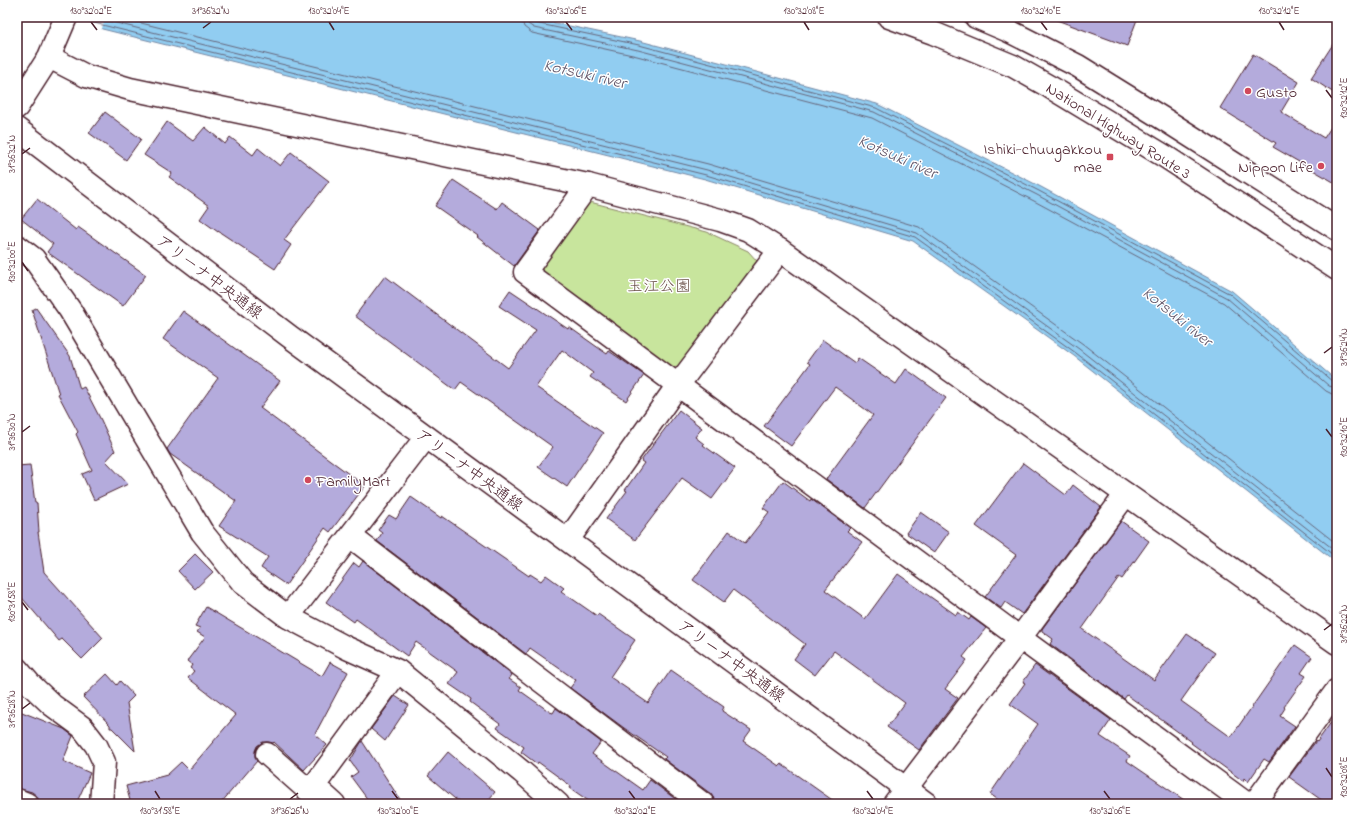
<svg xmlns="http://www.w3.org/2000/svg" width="1354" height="821" viewBox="0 0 1354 821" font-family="'Indie Flower','Klee One',sans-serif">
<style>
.green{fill:#c8e59d;stroke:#898264}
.water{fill:#91cdf1;stroke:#7587a2}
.pier{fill:#fff}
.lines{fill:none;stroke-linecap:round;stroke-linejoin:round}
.shore{stroke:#66657a;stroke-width:1}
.building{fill:#b4abdc;stroke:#4a1f2b}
.minor-casing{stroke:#4a1f2b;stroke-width:25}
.tertiary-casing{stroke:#4a1f2b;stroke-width:25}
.trunk-casing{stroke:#4a1f2b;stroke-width:25}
.minor{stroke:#fff;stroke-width:22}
.tertiary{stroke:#fff;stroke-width:22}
.trunk{stroke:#fff;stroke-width:22}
.ticks{fill:none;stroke:#4a1f2b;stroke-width:1.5}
.poi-dot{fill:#d1495b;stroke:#fff;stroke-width:1.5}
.labels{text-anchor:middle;stroke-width:3;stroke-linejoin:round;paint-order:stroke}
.poi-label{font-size:16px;fill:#4a1f2b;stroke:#fff;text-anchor:start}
.street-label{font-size:16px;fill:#4a1f2b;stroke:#fff}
.park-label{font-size:16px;fill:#6a5048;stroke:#fff}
.water-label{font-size:17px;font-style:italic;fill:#5f5366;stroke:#fff}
.neatline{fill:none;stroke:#4a1f2b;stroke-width:1.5}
.ticks-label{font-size:10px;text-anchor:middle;fill:#4a1f2b}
</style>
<rect width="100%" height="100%" fill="#fff"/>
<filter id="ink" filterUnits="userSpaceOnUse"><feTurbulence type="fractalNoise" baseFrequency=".025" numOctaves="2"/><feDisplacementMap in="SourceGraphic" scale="8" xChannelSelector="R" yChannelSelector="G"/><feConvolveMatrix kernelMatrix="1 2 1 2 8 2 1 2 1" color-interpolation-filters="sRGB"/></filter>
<g filter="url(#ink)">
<path class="green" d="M586,201L707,232L748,251L757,261L679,366L666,368L541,277L539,263Z"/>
<path class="water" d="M54,17H527L640,41L877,104L1041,187L1232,291L1337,381V563L1074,356L913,241L705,179Z"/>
<path class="pier" d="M52,17H106L101,31L54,19Z"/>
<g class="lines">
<path class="shore" d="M92,17L707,170L917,233L1079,349L1337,552
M117,17L708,164L919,227L1083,344L1337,544
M521,17L524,27L532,33L637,56L872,118L1034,201L1224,303L1326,391L1332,394H1337
M527,17L528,24L534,28L638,50L874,112L1037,195L1227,298L1329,386L1337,388
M532,17V21L535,23L639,45L876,108L1039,191L1230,294L1333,382L1337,383
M78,19L706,175L915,237L1076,353L1337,558"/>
</g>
<path class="building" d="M1054,17H1138L1127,46L1054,19Z
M1337,38V95L1311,78Z
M1253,54L1299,82L1281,112L1324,138L1337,118V184L1273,147L1276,143L1220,108Z
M105,112L141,139L126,160L89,133Z
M167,122L193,141L205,127L225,144L230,137L253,155L258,148L280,166L291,152L329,181L284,240L291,245L275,269L218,231V232L200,219L209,206L169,177L172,173L144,155Z
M453,180L497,209L502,202L540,230L514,266L477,237L478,236L435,206Z
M37,199L76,230L78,227L146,275L123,306L47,252L53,244L21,219Z
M385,276L508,368L536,330L499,306L510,290L568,329L569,327L607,354L609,351L644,375L626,401L590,377L593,373L562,350L536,387L603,433L567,487L538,467L553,447L461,382L455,390L355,316Z
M36,308L70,356L80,389L84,387L101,420L115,451L106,461L128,484L94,500L82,474L92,470L76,434L78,432L58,394H59L32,310Z
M183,311L280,381L260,408L365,486L330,532L325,528L286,585L261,568L268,557L219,526L236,501L170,454L167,449L218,378L163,339Z
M823,340L855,363L858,358L896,384L906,369L946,398L865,508L826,479L873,415L835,387L791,446L764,426L810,364L807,362Z
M679,410L702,428L695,437L704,444L703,445L735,468L712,499L682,478L635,540L606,519L627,491L625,490L644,463L641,461Z
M1023,463L1066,495L1073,485L1101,507L1022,614L1005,602L1001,608L985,597L1016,555L976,526Z
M30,465L35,503H37L39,532H38L44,572L103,638L82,659L62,639L59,641L17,592V466Z
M783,481L810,501L811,499L850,528L847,531L862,542L825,590L865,619L898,574L956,615L958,612L969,620L971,617L986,628L963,657L967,660L945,689L958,698L919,750L887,727L905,703L834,651L815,675L794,659L805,644L733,590L724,602L693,580L729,531L745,543L769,512L763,508Z
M411,497L441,518L442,516L529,576L530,574L541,581L546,575L564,588L561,591L597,616L598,614L635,640L610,677L648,703L671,670L724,707L722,711L751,730L743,741L779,766L781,764L838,804H715L714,799L711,794L664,759L666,757L624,728L570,688L576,680L530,648L526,654L377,541L382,533L378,530L389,515L396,519Z
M921,512L949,532L934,553L906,533Z
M1121,521L1149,541L1122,579L1119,577L1082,629L1154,680L1187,634L1215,653L1181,701L1231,737L1295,645L1312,657L1301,673L1306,676L1284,707L1285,708L1280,716L1295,726L1269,762L1264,759L1248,782L1244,778L1243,781L1191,743L1192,742L1127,695L1124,699L1050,644L1053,639L1042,631V629Z
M195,554L213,572L195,589L178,571Z
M363,561L512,675L509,679L521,687L519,690L550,712L553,713L556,708L601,742L592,754L643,790L650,780L682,804H593L570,788L571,786L538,762L537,764L521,752L524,747L497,728L500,724L470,702L471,699L449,684L458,672L416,642L407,656L356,619L354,622L326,602L354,563L359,567Z
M206,607L322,676L330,662L348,672L315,734L327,745L304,770L274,742L273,743L269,742H263L257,746L255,751V758L257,761L220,804H131L126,786L167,775L181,762L189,770L236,715L188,678L194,671L190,668L192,665L187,661L205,637L197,632L200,628L195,626Z
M1035,665L1111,720L1100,736L1130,756L1127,761L1190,804H1004L990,794L1038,724L1010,704L1025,683L1023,682Z
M107,674L117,685L120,681L134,696L127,703L135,751L112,728H110V725L83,697Z
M395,696L409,705L385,741L371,729Z
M17,710L64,729L73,736L63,761L90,773L76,804H46L39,801L37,796L32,792L17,788Z
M1337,714V804H1327L1289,777L1316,741L1317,742Z
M362,741L403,804H371L351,777L358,772L350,761Z
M448,752L495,792L485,804H461L428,776Z"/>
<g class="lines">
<g class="minor-casing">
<path id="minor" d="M588,185L525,272L1020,638L1247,804
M17,246L34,259L70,310L202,532L243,583L288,617L347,648L398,671L522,772L558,804
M350,536L703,804
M568,540L678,385L780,250
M288,617L426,437
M17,669L30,684L52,705L82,727L96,745L104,762L101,804
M267,754L310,792
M17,800L27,804
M334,804L314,786L398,671
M894,804L1020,638L1126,494
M1254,804L1337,690"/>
</g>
<g class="tertiary-casing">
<path id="tertiary" d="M49,57L86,76L130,89L588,185L720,220L748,230L780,250L1337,643
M17,107L49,57L66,17
M17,129L289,336L927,804"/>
</g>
<g class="trunk-casing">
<path id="trunk" d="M889,17L933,33L1013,66L1050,87L1166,157L1337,269
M976,17L1009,31L1078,66L1170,123L1337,229"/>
</g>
<use href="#minor" class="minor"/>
<use href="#tertiary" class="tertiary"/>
<use href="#trunk" class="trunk"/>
</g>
</g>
<path class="ticks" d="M91,22L97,30M329,22L334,30M566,22L572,30M804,22L809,30M1041,22L1047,30M1279,22L1284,30M203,28L211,22M1326,90L1332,98M22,154L30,148M22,262L28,271M1324,353L1332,347M1326,429L1332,437M22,432L30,426M22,602L28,610M1324,630L1332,624M22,709L30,703M1326,768L1332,777M155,791L160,799M392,791L398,799M629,791L635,799M867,791L873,799M1104,791L1110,799M290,799L298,793"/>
<g class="poi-dot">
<circle cx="1248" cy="91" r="4"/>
<rect x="1106" y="153" width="8" height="8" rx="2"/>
<circle cx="1321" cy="166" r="4"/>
<circle cx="308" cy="480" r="4"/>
</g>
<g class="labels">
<g class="poi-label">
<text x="1256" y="97">Gusto</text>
<text x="1102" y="154" text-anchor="end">Ishiki-chuugakkou<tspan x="1102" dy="18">mae</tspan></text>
<text x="1313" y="172" text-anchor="end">Nippon Life</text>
<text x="316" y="486">FamilyMart</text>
</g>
<g class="street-label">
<text transform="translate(1119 130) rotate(32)" y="6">National Highway Route 3</text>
<text transform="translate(210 276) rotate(37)" y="6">アリーナ中央通線</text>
<text transform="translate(470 469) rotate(36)" y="6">アリーナ中央通線</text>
<text transform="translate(732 660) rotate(36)" y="6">アリーナ中央通線</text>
</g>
<g class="park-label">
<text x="659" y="291">玉江公園</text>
</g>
<g class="water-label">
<text transform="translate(585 73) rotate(13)" y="6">Kotsuki river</text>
<text transform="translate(898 156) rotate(24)" y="6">Kotsuki river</text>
<text transform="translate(1178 316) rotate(39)" y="6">Kotsuki river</text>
</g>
</g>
<rect width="1354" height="821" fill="none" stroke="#fff" stroke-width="44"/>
<rect x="22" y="22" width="1310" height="777" class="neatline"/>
<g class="ticks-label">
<text x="91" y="14">130°32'02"E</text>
<text x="211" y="14">31°36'32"N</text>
<text x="329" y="14">130°32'04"E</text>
<text x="566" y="14">130°32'06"E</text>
<text x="804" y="14">130°32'08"E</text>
<text x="1041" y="14">130°32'10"E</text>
<text x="1279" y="14">130°32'12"E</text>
<text transform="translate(1343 98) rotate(-90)" y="4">130°32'12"E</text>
<text transform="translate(11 154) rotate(-90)" y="4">31°36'32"N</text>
<text transform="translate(11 262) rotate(-90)" y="4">130°32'00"E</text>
<text transform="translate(1343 347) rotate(-90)" y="4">31°36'24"N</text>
<text transform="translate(11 432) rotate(-90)" y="4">31°36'30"N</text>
<text transform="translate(1343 437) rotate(-90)" y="4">130°32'10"E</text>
<text transform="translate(11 602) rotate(-90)" y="4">130°31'58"E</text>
<text transform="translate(1343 624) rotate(-90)" y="4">31°36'22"N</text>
<text transform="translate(11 709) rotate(-90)" y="4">31°36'28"N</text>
<text transform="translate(1343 777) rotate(-90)" y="4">130°32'08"E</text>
<text x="160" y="814">130°31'58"E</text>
<text x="290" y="814">31°36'26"N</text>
<text x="398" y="814">130°32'00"E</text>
<text x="635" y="814">130°32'02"E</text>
<text x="873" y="814">130°32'04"E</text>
<text x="1110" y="814">130°32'06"E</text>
</g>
</svg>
